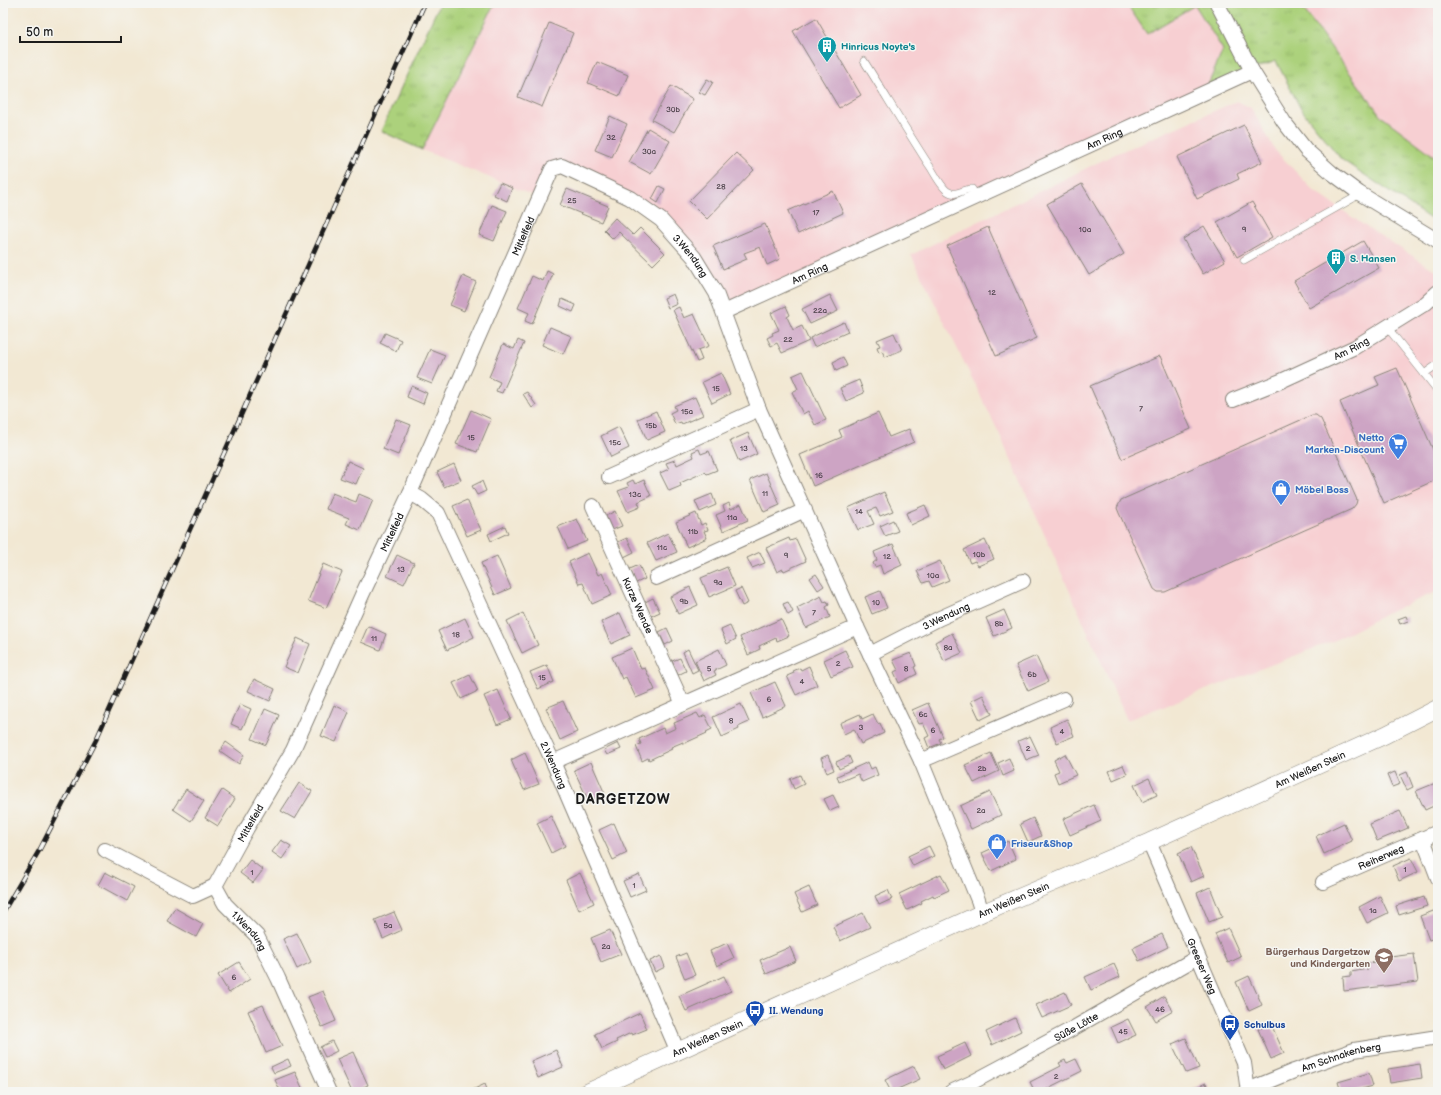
<svg xmlns="http://www.w3.org/2000/svg" width="1441" height="1095" viewBox="0 0 1441 1095" font-family="'Balsamiq Sans',sans-serif">
<style>
.built{fill:#f7cfd2}
.grass{fill:url(#grass-tufts);stroke:#64764c}
.building{fill:#cda4c4}
.lines{fill:none;stroke-linecap:round;stroke-linejoin:round}
.service-casing{stroke:#878278;stroke-width:8}
.minor-casing{stroke:#878278;stroke-width:16}
.tertiary-casing{stroke:#878278;stroke-width:18}
.service{stroke:#fff;stroke-width:7}
.minor{stroke:#fff;stroke-width:14}
.tertiary{stroke:#fff;stroke-width:17}
.rail-casing{stroke:#1c1c1c;stroke-width:4.5}
.rail{stroke:#f6f6f2;stroke-width:3;stroke-dasharray:9;stroke-linecap:butt}
.labels{text-anchor:middle;stroke-width:3;stroke-linejoin:round;paint-order:stroke}
.number-label{font-size:8px;fill:#483e46}
.culture-label{font-size:10px;font-weight:bold;fill:#0d838f;stroke:#f6f6f2;text-anchor:start}
.street-label{font-size:10px;fill:#1c1c1c;stroke:#f6f6f2}
.shop-label{font-size:10px;font-weight:bold;fill:#366cbe;stroke:#f6f6f2;text-anchor:start}
.education-label{font-size:10px;font-weight:bold;fill:#785e54;stroke:#f6f6f2;text-anchor:end}
.transit-label{font-size:10px;font-weight:bold;fill:#164399;stroke:#f6f6f2;text-anchor:start}
.district-label{font-size:14px;font-weight:bold;letter-spacing:1px;fill:#1c1c1c;stroke:#f6f6f2}
</style>
<defs>
<pattern id="grass-tufts" width="24" height="20" patternUnits="userSpaceOnUse"><rect width="24" height="20" fill="#acd17b"/><path d="M3 7l-1-3M5 7V3M7 7l1-3M15 17l-1-3M17 17v-4M19 17l1-3" fill="none" stroke="#93b36a"/></pattern>
</defs>
<rect width="100%" height="100%" fill="#f6f6f2"/>
<filter id="ink" filterUnits="userSpaceOnUse"><feTurbulence type="fractalNoise" baseFrequency=".025" numOctaves="2"/><feDisplacementMap in="SourceGraphic" scale="8" xChannelSelector="R" yChannelSelector="G"/><feConvolveMatrix kernelMatrix="1 2 1 2 8 2 1 2 1" color-interpolation-filters="sRGB"/></filter>
<filter id="wash" filterUnits="userSpaceOnUse"><feTurbulence type="fractalNoise" baseFrequency=".012" numOctaves="4" result="noise"/><feDisplacementMap in="SourceGraphic" scale="16" xChannelSelector="R" yChannelSelector="G"/><feGaussianBlur stdDeviation="0.9" result="paint"/><feColorMatrix in="noise" values="0 0 0 0 0 0 0 0 0 0 0 0 0 0 0 0 0 1.4 0 .05"/><feComposite in="paint" operator="in"/></filter>
<g filter="url(#wash)">
<rect width="100%" height="100%" fill="#f2e8d3"/>
<path class="built" d="M495,3H1126L1147,34L1195,5L1224,50L1208,85L724,312L661,220L562,166L539,198L422,150Z
M1299,3H1438V159L1381,116Z
M1237,101L1251,108L1275,150L1313,190L1365,226L1438,272V591L1392,611L1333,641L1127,720L999,433L911,255L1113,155Z"/>
<path class="grass" d="M440,3H495L422,150L381,131Z
M1126,3H1299L1381,116L1438,159V224L1341,159L1301,109L1276,61L1208,85L1223,50L1195,5L1147,34Z"/>
<g id="blocks">
<path class="building" d="M816,18L861,95L839,108L793,31Z
M549,23L573,33L542,107L518,97Z
M597,62L628,75L619,96L588,83Z
M707,79L713,82L705,95L699,92Z
M671,86L693,99L674,132L652,120Z
M610,116L627,124L612,157L595,150Z
M1244,125L1262,162L1237,174L1239,179L1197,199L1177,157Z
M648,128L670,141L651,174L629,162Z
M736,153L754,170L707,219L689,201Z
M500,183L512,188L507,201L494,195Z
M1082,184L1124,254L1089,275L1047,204Z
M659,186L665,189L658,203L652,199Z
M567,189L608,206L601,222L560,205Z
M833,191L843,213L798,234L788,211Z
M1252,202L1272,237L1237,257L1217,222Z
M492,205L507,211L494,241L479,235Z
M615,218L633,235L640,228L665,253L653,265L619,232L613,239L604,230Z
M765,224L780,259L767,265L760,247L744,253L747,259L723,269L713,246Z
M1204,226L1225,261L1203,274L1183,239Z
M988,227L1037,338L996,356L947,246Z
M1363,241L1379,268L1309,308L1294,281Z
M547,271L553,274L532,324L525,321L529,313L518,308L532,276L543,281Z
M463,276L476,282L464,311L450,305Z
M673,294L677,304L668,308L664,298Z
M830,295L838,311L810,324L802,309Z
M562,299L576,305L573,312L560,306Z
M786,306L790,315L787,317L793,330L802,326L809,341L782,353L777,343L771,346L767,338L773,335L772,333L779,330L771,313Z
M679,307L684,318L694,314L709,346L698,350L702,360L697,362L673,310Z
M844,322L848,332L814,347L810,338Z
M550,327L571,336L563,354L542,345Z
M385,333L401,340L396,351L380,343Z
M894,333L902,350L885,357L882,351L879,352L877,347L880,346L877,340Z
M518,340L524,343L502,393L496,391L500,382L489,377L503,344L514,349Z
M430,349L445,355L432,384L417,378Z
M1160,356L1191,429L1122,459L1090,386Z
M843,357L847,366L836,371L833,362Z
M1397,368L1438,461V479L1384,503L1340,402L1379,385L1375,377Z
M803,371L826,420L815,425L808,411L803,414L792,392L798,389L792,376Z
M721,373L730,394L712,403L702,382Z
M859,380L864,393L846,401L840,388Z
M411,386L427,393L423,404L407,397Z
M527,392L536,405L532,408L523,394Z
M695,397L703,415L682,424L681,422L675,424L670,413L676,410L674,406Z
M471,410L491,419L477,452L456,444Z
M656,411L665,432L647,440L638,419Z
M878,413L889,437L909,429L914,442L813,486L800,455L842,437L839,430Z
M1312,415H1316L1321,419L1357,500L1356,504L1352,509L1165,592H1158L1154,589L1119,513L1117,508L1121,500Z
M396,419L411,425L398,455L383,449Z
M619,427L629,448L611,457L601,436Z
M748,433L757,454L739,462L730,441Z
M699,449L701,454L709,451L717,470L707,474L705,472L680,483L681,486L669,491L660,473L669,469L666,463L675,460L677,465L694,457L692,452Z
M348,461L363,468L356,484L340,478Z
M454,464L461,480L444,487L437,472Z
M766,473L780,505L764,512L750,480Z
M633,480L635,484L644,480L651,496L638,502L640,507L628,512L618,491L629,487L627,483Z
M482,481L486,491L477,495L472,486Z
M884,492L893,511L880,516L876,508L868,511L874,524L858,530L848,508Z
M332,493L356,502L359,494L373,500L360,530L346,524L349,518L326,509Z
M712,494L716,505L700,512L695,501Z
M467,500L481,530L467,536L453,506Z
M729,503L731,509L741,504L748,520L723,531L716,515L725,511L723,506Z
M925,505L930,516L911,525L906,513Z
M615,511L622,526L612,530L606,516Z
M696,513L701,525L705,523L708,530L704,531L707,538L687,547L676,522Z
M577,519L587,541L568,549L558,527Z
M893,520L898,531L885,536L880,526Z
M505,526L508,533L491,541L488,534Z
M668,533L677,552L656,561L647,543Z
M627,538L634,552L624,557L618,542Z
M789,538L790,541L796,539L806,561L784,571L783,569L777,572L766,548Z
M985,540L994,559L978,566L975,561L970,563L964,550Z
M893,544L902,565L883,574L880,565L875,567L873,563L877,560L874,552Z
M760,552L765,563L752,568L747,558Z
M588,553L598,575L602,573L612,595L592,604L583,583L579,584L569,562Z
M397,555L414,563L404,584L387,576Z
M497,556L511,588L495,595L481,563Z
M940,561L949,580L932,587L929,581L923,583L917,571Z
M323,564L342,572L326,608L308,601Z
M639,565L645,579L636,583L630,569Z
M727,567L735,586L709,597L701,578Z
M816,574L824,586L818,590L810,578Z
M690,587L698,605L678,614L670,597Z
M741,588L748,603L742,606L735,591Z
M880,591L887,608L872,614L865,597Z
M821,596L824,602L827,601L829,605L826,607L830,617L806,628L797,608Z
M653,598L660,612L651,616L645,602Z
M788,602L793,612L788,615L783,604Z
M1004,610L1012,628L994,636L986,618Z
M523,613L538,645L522,653L507,621Z
M620,613L630,635L611,644L601,622Z
M1406,616L1408,621L1400,624L1398,619Z
M465,618L474,637L447,650L438,631Z
M781,619L789,636L777,641L776,638L759,646L760,649L748,655L740,637Z
M368,626L386,634L380,650L361,642Z
M730,626L736,639L727,644L721,630Z
M667,628L673,641L665,645L659,632Z
M952,633L962,653L944,661L935,642Z
M297,638L310,644L298,673L284,667Z
M632,648L641,669L645,668L655,690L636,698L626,677L622,679L612,657Z
M688,649L698,670L692,673L683,652Z
M719,649L726,665L714,671L716,675L704,681L695,661Z
M845,650L853,667L831,676L824,660Z
M911,653L916,666L914,667L917,674L899,683L894,672L898,670L893,660Z
M1036,656L1048,682L1028,691L1016,665Z
M680,658L686,671L678,675L672,661Z
M547,665L554,682L538,689L530,672Z
M809,666L817,685L796,695L787,676L794,673L793,671L800,668L801,670Z
M470,675L478,691L461,699L453,683Z
M254,679L275,689L270,701L248,691Z
M775,682L786,706L762,717L751,693Z
M498,690L511,719L497,725L484,696Z
M983,695L992,714L980,720L971,701Z
M563,701L577,732L560,740L546,708Z
M928,703L943,737L939,739L941,743L929,748L925,738L929,736L923,723L919,724L912,710Z
M240,704L251,709L242,729L231,724Z
M741,704L749,722L738,727L739,729L722,737L713,717Z
M334,705L349,712L336,742L321,736Z
M265,709L279,715L266,745L252,739Z
M697,713L700,718L705,715L712,729L706,732L707,733L683,744V742L671,747L672,749L649,760L648,758L642,761L636,746L641,744L639,739L663,728L665,733L676,728L674,723Z
M860,714L862,719L873,714L878,724L880,723L884,733L861,744L854,729L844,734L840,723Z
M1067,719L1074,736L1057,743L1050,727Z
M1030,736L1039,755L1026,760L1018,741Z
M226,742L244,755L239,764L220,751Z
M618,743L621,749L607,755L604,750Z
M525,753L539,784L524,790L511,760Z
M991,753L999,771L974,783L965,765Z
M1065,754L1076,775L1058,783L1054,773L1059,771L1054,760Z
M828,755L834,770L827,773L821,758Z
M849,756L852,763L839,769L836,762Z
M1009,758L1014,771L1003,776L998,763Z
M591,762L605,794L589,802L574,770Z
M868,762L871,769L875,767L878,775L862,782L858,774L839,782L837,776Z
M1123,765L1127,774L1113,780L1109,771Z
M1395,772L1400,784L1392,787L1387,775Z
M1407,772L1413,787L1407,790L1400,775Z
M800,775L804,784L794,789L790,779Z
M1149,778L1157,795L1142,802L1134,785Z
M1438,782V804L1425,810L1416,791Z
M299,783L312,791L295,819L281,811Z
M186,789L204,801L191,821L173,809Z
M222,790L235,799L218,826L205,818Z
M990,792L1001,815L971,829L960,806Z
M833,795L839,807L830,811L824,799Z
M1094,805L1101,821L1070,835L1063,819Z
M1400,811L1408,828L1377,841L1370,824Z
M551,816L565,846L551,853L537,823Z
M1033,818L1041,836L1028,842L1020,824Z
M614,823L627,853L613,860L599,830Z
M1344,823L1352,841L1324,854L1316,836Z
M281,840L291,846L282,859L272,852Z
M1008,841L1016,859L991,871L982,853Z
M929,846L934,856L913,866L908,856Z
M1191,847L1204,876L1191,882L1178,853Z
M1411,858L1418,872L1399,881L1393,866Z
M250,860L263,870L253,883L240,873Z
M105,872L134,887L127,901L98,885Z
M580,873L594,903L579,910L566,880Z
M639,874L646,890L630,897L623,881Z
M941,874L949,890L934,897L933,895L921,901L922,903L907,910L899,894Z
M809,887L817,905L802,912L794,894Z
M1210,887L1222,917L1209,922L1197,893Z
M888,890L892,899L879,905L875,896Z
M1380,896L1388,913L1367,923L1359,907Z
M1424,897L1427,906L1399,915L1396,906Z
M175,908L203,924L196,937L167,921Z
M1436,910L1438,916V937L1429,940L1420,916Z
M394,912L402,930L383,939L375,920Z
M863,913L870,927L840,941L833,927Z
M1228,928L1241,957L1228,963L1215,934Z
M610,930L621,954L601,962L591,938Z
M297,933L311,962L297,969L283,939Z
M1162,934L1168,947L1139,961L1133,948Z
M727,943L734,958L717,966L710,951Z
M790,947L796,961L766,974L760,960Z
M686,953L695,975L685,979L676,957Z
M1414,954L1418,982L1344,991L1343,977L1351,976V972L1368,969V963L1382,961V958Z
M661,956L665,967L655,972L650,961Z
M239,962L250,979L229,993L218,975Z
M1114,964L1120,977L1091,990L1085,977Z
M724,976L731,991L686,1011L679,996Z
M1249,976L1262,1005L1249,1011L1236,982Z
M323,991L336,1021L322,1027L308,997Z
M1065,992L1071,1005L1042,1018L1036,1005Z
M1164,996L1173,1011L1156,1021L1147,1007Z
M263,1005L282,1046L266,1053L248,1011Z
M640,1013L647,1029L632,1035L631,1033L616,1040L617,1042L602,1049L595,1034Z
M1015,1018L1021,1031L992,1045L986,1032Z
M1128,1019L1136,1035L1118,1043L1111,1027Z
M1271,1024L1284,1053L1271,1059L1258,1029Z
M1186,1038L1199,1068L1186,1073L1172,1044Z
M332,1041L337,1051L325,1057L320,1047Z
M965,1043L971,1056L943,1070L937,1056Z
M556,1050L563,1067L538,1078L531,1061Z
M353,1052L368,1085L352,1092L337,1059Z
M288,1059L291,1066L274,1073L271,1067Z
M1076,1059L1082,1071L1040,1092H1035L1030,1082L1061,1066L1059,1063L1065,1060L1067,1063Z
M1420,1064L1422,1078L1390,1083L1388,1069Z
M914,1066L920,1079L891,1092L885,1080Z
M295,1072L304,1092H281L275,1080Z
M1369,1073L1373,1086L1351,1092H1341L1338,1082Z
M1206,1083L1210,1092H1194L1193,1089Z
M485,1084L488,1092H468Z"/>
</g>
</g>
<g filter="url(#ink)">
<use href="#blocks" fill-opacity="0" stroke="#878278" stroke-width="1"/>
<g class="lines">
<g class="service-casing">
<path id="service" d="M864,61C886,96 907,131 929,165C934,172 942,189 949,192C957,197 964,188 972,189L976,196
M1244,260L1352,199L1359,193
M1387,327L1438,391
M1424,374L1438,364"/>
</g>
<g class="minor-casing">
<g id="minor">
<path d="M1217,3L1252,71L1284,122L1306,150L1332,173L1359,193L1438,241"/>
<path id="s1" d="M724,312L1252,71"/>
<path id="s2" d="M1233,400L1281,381L1355,347L1426,303L1438,292"/>
<path d="M609,477L759,409"/>
<path id="s3" d="M410,493L421,499L438,513L553,762L678,1052"/>
<path id="s4" d="M593,506L683,704"/>
<path d="M656,578L805,510"/>
<path id="s5" d="M870,654L940,618L1023,581"/>
<path d="M921,761L1064,699"/>
<path d="M553,762L857,627"/>
<path d="M1423,839L1438,878"/>
<path id="s6" d="M1149,842L1244,1063L1248,1092"/>
<path d="M105,850L193,896L215,886"/>
<path id="s7" d="M1323,882L1438,832"/>
<path id="s8" d="M215,886L247,828L293,750L362,595L410,493L552,169L562,166L630,198L661,220L694,257L716,293L759,409L857,627L921,761L978,900L982,913"/>
<path id="s9" d="M215,886L225,904L257,936L278,978L329,1092"/>
<path id="s10" d="M1248,1090L1294,1071L1354,1050L1438,1037"/>
<path id="s11" d="M951,1092L971,1083L1072,1029L1198,957"/>
</g>
</g>
<g class="tertiary-casing">
<g id="tertiary">
<path id="s12" d="M588,1092L982,913L1149,842L1385,735L1438,708"/>
</g>
</g>
<use href="#service" class="service"/>
<use href="#minor" class="minor"/>
<use href="#tertiary" class="tertiary"/>
<g class="rail-casing">
<path id="rail" d="M3,912L40,849L96,740L425,3"/>
</g>
<use href="#rail" class="rail"/>
</g>
</g>
<defs>
<g id="building-pin" transform="scale(1)"><path d="M0 17L-7.5 6A9.5 9.5 0 1 1 7.5 6Z" fill="#0f9aa8" stroke="#f6f6f2"/><path d="M-4-6H4V6H1V3H-1V6H-4ZM-2.5-4.3h1.7v1.8h-1.7ZM.8-4.3h1.7v1.8H.8ZM-2.5-1h1.7V.8h-1.7ZM.8-1h1.7V.8H.8Z" fill="#fff"/></g>
<g id="supermarket-pin" transform="scale(1)"><path d="M0 17L-7.5 6A9.5 9.5 0 1 1 7.5 6Z" fill="#3f7fe0" stroke="#f6f6f2"/><path d="M-6-5.5h2.5l.6 2H6L4.5 2H-2.5L-4.4-4H-6ZM-1.5 3.2a1.3 1.3 0 1 0 .1 0ZM3 3.2a1.3 1.3 0 1 0 .1 0Z" fill="#fff"/></g>
<g id="shop-pin" transform="scale(1)"><path d="M0 17L-7.5 6A9.5 9.5 0 1 1 7.5 6Z" fill="#3f7fe0" stroke="#f6f6f2"/><path d="M-5-2.5h2.3a2.7 3.5 0 0 1 5.4 0H5L5.5 6h-11ZM-1.5-2.5h3a1.5 2.3 0 0 0-3 0Z" fill="#fff"/></g>
<g id="school-pin" transform="scale(1)"><path d="M0 17L-7.5 6A9.5 9.5 0 1 1 7.5 6Z" fill="#8d6e63" stroke="#f6f6f2"/><path d="M0-5L7-2L0 1L-7-2ZM-4 1L0 2.5L4 1V4Q0 6-4 4Z" fill="#fff"/></g>
<g id="bus-pin" transform="scale(1)"><path d="M0 17L-7.5 6A9.5 9.5 0 1 1 7.5 6Z" fill="#1a4fb4" stroke="#f6f6f2"/><path d="M-5-6H5V4H4V6H2V4H-2V6H-4V4H-5ZM-3.5-4V0h7V-4ZM-3.5 1.2v1.5H-2V1.2ZM2 1.2v1.5H3.5V1.2Z" fill="#fff"/></g>
</defs>
<g fill-rule="evenodd">
<use href="#building-pin" x="827" y="46"/>
<use href="#building-pin" x="1336" y="258"/>
<use href="#supermarket-pin" x="1398" y="443"/>
<use href="#shop-pin" x="1281" y="489"/>
<use href="#shop-pin" x="997" y="843"/>
<use href="#school-pin" x="1384" y="957"/>
<use href="#bus-pin" x="755" y="1010"/>
<use href="#bus-pin" x="1230" y="1024"/>
</g>
<g class="labels">
<g class="number-label">
<text x="673" y="112">30b</text>
<text x="611" y="140">32</text>
<text x="649" y="154">30a</text>
<text x="721" y="189">28</text>
<text x="572" y="203">25</text>
<text x="816" y="215">17</text>
<text x="1085" y="232">10a</text>
<text x="1244" y="232">9</text>
<text x="992" y="295">12</text>
<text x="820" y="313">22a</text>
<text x="788" y="342">22</text>
<text x="716" y="391">15</text>
<text x="1141" y="411">7</text>
<text x="687" y="414">15a</text>
<text x="651" y="428">15b</text>
<text x="471" y="440">15</text>
<text x="615" y="445">15c</text>
<text x="744" y="451">13</text>
<text x="819" y="478">16</text>
<text x="765" y="496">11</text>
<text x="635" y="497">13c</text>
<text x="859" y="514">14</text>
<text x="732" y="520">11a</text>
<text x="693" y="534">11b</text>
<text x="662" y="550">11c</text>
<text x="979" y="557">10b</text>
<text x="786" y="558">9</text>
<text x="887" y="559">12</text>
<text x="401" y="572">13</text>
<text x="933" y="578">10a</text>
<text x="718" y="585">9a</text>
<text x="684" y="604">9b</text>
<text x="876" y="605">10</text>
<text x="814" y="615">7</text>
<text x="999" y="626">8b</text>
<text x="456" y="637">18</text>
<text x="374" y="641">11</text>
<text x="948" y="650">8a</text>
<text x="838" y="666">2</text>
<text x="709" y="671">5</text>
<text x="906" y="671">8</text>
<text x="1032" y="677">6b</text>
<text x="542" y="680">15</text>
<text x="802" y="684">4</text>
<text x="769" y="702">6</text>
<text x="923" y="717">6c</text>
<text x="731" y="723">8</text>
<text x="861" y="730">3</text>
<text x="933" y="733">6</text>
<text x="1062" y="734">4</text>
<text x="1028" y="751">2</text>
<text x="982" y="771">2b</text>
<text x="981" y="813">2a</text>
<text x="1405" y="872">1</text>
<text x="252" y="875">1</text>
<text x="634" y="888">1</text>
<text x="1373" y="913">1a</text>
<text x="388" y="928">5a</text>
<text x="606" y="949">2a</text>
<text x="234" y="980">6</text>
<text x="1160" y="1012">46</text>
<text x="1123" y="1034">45</text>
<text x="1056" y="1079">2</text>
</g>
<g class="culture-label">
<text x="841" y="50">Hinricus Noyte's</text>
<text x="1350" y="262">S. Hansen</text>
</g>
<g class="street-label">
<text dy="4" stroke="none"><textPath href="#s1" startOffset="418">Am Ring</textPath></text>
<text dy="4" stroke="none"><textPath href="#s8" startOffset="720">Mittelfeld</textPath></text>
<text dy="4" stroke="none"><textPath href="#s8" startOffset="963">3.Wendung</textPath></text>
<text dy="4" stroke="none"><textPath href="#s1" startOffset="94">Am Ring</textPath></text>
<text dy="4" stroke="none"><textPath href="#s2" startOffset="129">Am Ring</textPath></text>
<text dy="4" stroke="none"><textPath href="#s8" startOffset="396">Mittelfeld</textPath></text>
<text dy="4" stroke="none"><textPath href="#s4" startOffset="109">Kurze Wende</textPath></text>
<text dy="4" stroke="none"><textPath href="#s5" startOffset="85">3.Wendung</textPath></text>
<text dy="4" stroke="none"><textPath href="#s3" startOffset="312">2.Wendung</textPath></text>
<text dy="4" stroke="none"><textPath href="#s12" startOffset="791">Am Weißen Stein</textPath></text>
<text dy="4" stroke="none"><textPath href="#s8" startOffset="72">Mittelfeld</textPath></text>
<text dy="4" stroke="none"><textPath href="#s7" startOffset="63">Reiherweg</textPath></text>
<text dy="4" stroke="none"><textPath href="#s12" startOffset="467">Am Weißen Stein</textPath></text>
<text dy="4" stroke="none"><textPath href="#s9" startOffset="57">1.Wendung</textPath></text>
<text dy="4" stroke="none"><textPath href="#s6" startOffset="135">Greeser Weg</textPath></text>
<text dy="4" stroke="none"><textPath href="#s11" startOffset="141">Süße Lötte</textPath></text>
<text dy="4" stroke="none"><textPath href="#s12" startOffset="131">Am Weißen Stein</textPath></text>
<text dy="4" stroke="none"><textPath href="#s10" startOffset="99">Am Schnakenberg</textPath></text>
</g>
<g class="shop-label">
<text x="1384" y="441" text-anchor="end">Netto<tspan x="1384" dy="12">Marken-Discount</tspan></text>
<text x="1295" y="493">Möbel Boss</text>
<text x="1011" y="847">Friseur&amp;Shop</text>
</g>
<g class="education-label">
<text x="1370" y="955">Bürgerhaus Dargetzow<tspan x="1370" dy="12">und Kindergarten</tspan></text>
</g>
<g class="transit-label">
<text x="769" y="1014">II. Wendung</text>
<text x="1244" y="1028">Schulbus</text>
</g>
<g class="district-label">
<text x="623" y="804">DARGETZOW</text>
</g>
</g>
<rect width="1441" height="1095" fill="none" stroke="#f6f6f2" stroke-width="16"/>
<path d="M20 36v6h101v-6" fill="none" stroke="#1c1c1c" stroke-width="2"/>
<text x="26" y="36" font-size="12" fill="#1c1c1c" stroke="#f6f6f2" stroke-width="3" paint-order="stroke">50 m</text>
</svg>
